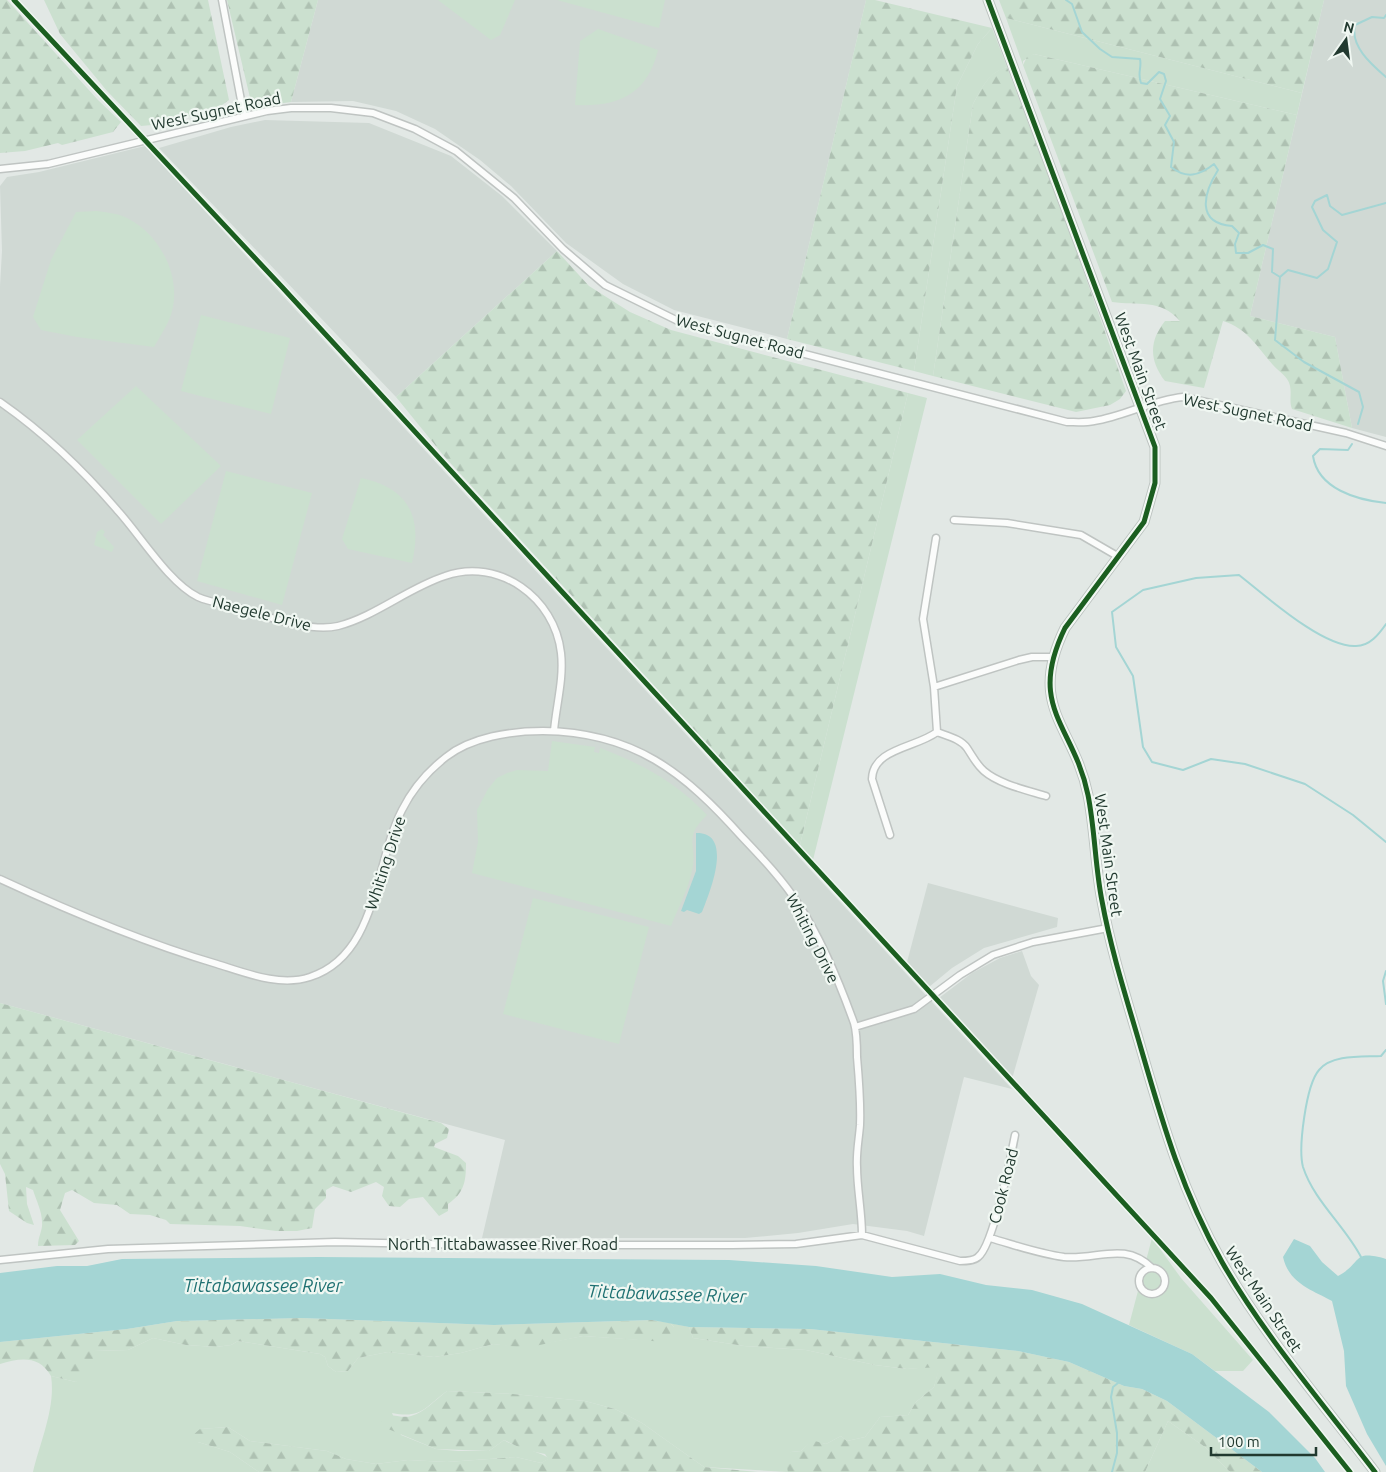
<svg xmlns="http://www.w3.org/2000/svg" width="1386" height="1472" viewBox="0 0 1386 1472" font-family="Ubuntu,sans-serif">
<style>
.built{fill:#d0d9d4}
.green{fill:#cbe0cf}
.forest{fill:url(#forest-firs)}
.water{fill:#a4d5d4}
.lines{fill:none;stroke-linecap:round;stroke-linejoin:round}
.stream{stroke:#a4d5d4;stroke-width:2}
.street-casing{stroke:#bfc4c2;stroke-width:9}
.secondary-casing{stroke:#bec5c2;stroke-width:11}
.street{stroke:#fbfcfb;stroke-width:6}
.secondary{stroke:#fbfcfb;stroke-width:9}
.cycleway-casing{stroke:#f0f7f2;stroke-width:8}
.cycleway{stroke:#1b5e20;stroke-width:5}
.labels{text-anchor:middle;stroke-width:4.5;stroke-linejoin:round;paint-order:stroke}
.street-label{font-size:16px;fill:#21392f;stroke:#f0f7f2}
.water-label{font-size:18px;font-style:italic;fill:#1f7172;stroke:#f0f7f2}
</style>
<defs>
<pattern id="forest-firs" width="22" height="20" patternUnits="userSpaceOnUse" patternTransform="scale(1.25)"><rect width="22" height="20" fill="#cbe0cf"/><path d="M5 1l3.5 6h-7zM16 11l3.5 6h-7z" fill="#aec1b2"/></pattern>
</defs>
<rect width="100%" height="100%" fill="#e2e8e5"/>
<path class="built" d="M318,0H866L787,339L674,310L623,284L566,243L511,186L480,160L435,129L396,111L353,101L291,102Z
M1324,0H1386V437L1352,428L1335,337L1250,316Z
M265,120L369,123L451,156L502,196L557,251L396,397L159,148L231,127Z
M145,146L1012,1089L964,1077L924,1236L907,1231L853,1224L798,1233L745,1238H482L505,1140L0,1003V286L2,251L0,186L7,177L39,172Z
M928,883L1058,918L1057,927L984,948L952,968L929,987L907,962Z
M1022,951L1031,976L1039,985L1012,1079L939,998L972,973L1000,958Z"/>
<path class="green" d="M438,0H515L500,35L491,40Z
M557,0H665L659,28Z
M1006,18L1302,93L1297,115L1034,54L1023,61V65Z
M992,28L1007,67C988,73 982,88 973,104L933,376L914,371L957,86L978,44Z
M598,29L658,50C647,95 618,107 575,105L580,41Z
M97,211C104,212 113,213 120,215C159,229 186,280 169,320C165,329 159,338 154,347L77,337L41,330L33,317L51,260L76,212Z
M201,315L290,338L271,414L181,391Z
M136,386L221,466L161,524L77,440Z
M908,393L927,398L813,860L800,845Z
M226,471L312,493L282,605L197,581Z
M361,478C408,488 423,516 412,563L348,549L342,539Z
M102,529L105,532L103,535L114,547L112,552L94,545L97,532Z
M552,741L595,747L594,752L599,753L600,748C642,764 676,782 707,815C682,839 698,843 692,871C688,890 678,908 671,926L472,873L478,842L477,810L488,789L497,778L507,773L517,770L548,771Z
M533,898L649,927L619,1044L503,1014Z
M1152,1238L1181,1278L1253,1360L1243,1371H1215L1192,1354L1129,1325Z
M670,1323L689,1327L693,1338L744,1346L806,1350L875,1365L907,1369L940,1366L934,1387L916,1402L908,1415L880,1417L865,1437L847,1441L841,1436L826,1444L811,1441L801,1451L791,1452L788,1472L704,1467L642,1423L615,1409L585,1401L513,1394L447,1391C425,1407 422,1419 392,1413L401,1435L436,1449L458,1451H489L504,1440C516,1448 544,1452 549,1459L541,1463L516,1457L447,1462L408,1460L376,1464L346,1459L327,1451L250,1441L228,1427L200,1429L198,1442L230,1452L259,1472H33C40,1442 56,1407 51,1376L76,1382L94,1351L128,1350L153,1338L186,1345L216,1347L231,1345L238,1341L320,1354L325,1357L328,1366L336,1372L348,1371L358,1358L388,1352L434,1357L461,1353L493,1344L525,1347L583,1336L643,1340L674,1327Z
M1168,1421L1205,1447L1230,1472H1145Z"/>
<path class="forest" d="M0,0H7L98,100L121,122L113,132L62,145L58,143L25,151L0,153Z
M44,0H208L229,100L215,110L152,125L141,126L107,91L60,34Z
M227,0H318L291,102L262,106L251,102Z
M866,0H875L992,28L978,44L957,86L914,371L787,339Z
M999,0H1324L1302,93L1006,18Z
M1034,54L1297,115L1250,316L1335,337L1352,428L1292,409C1288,400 1294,389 1287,379C1284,374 1277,370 1273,365C1257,347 1248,329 1223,321L1204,388L1165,381C1149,360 1149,341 1165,321H1180C1160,298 1138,306 1112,302L1023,65L1027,57Z
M1007,67L1072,239L1126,391L1120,399L1110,405L1076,412L933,376L973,104C982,88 988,72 1007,67Z
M557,251L589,286L630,312L671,330L908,393L800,845L444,456L396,397Z
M0,1003L441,1123L449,1129L447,1138L435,1144L434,1147L458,1156L466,1163C466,1182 464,1193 448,1204V1211L439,1216L423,1197L409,1199L400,1207L389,1206L382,1196L384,1187L376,1182L351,1192L333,1186L326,1190V1198L315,1209L312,1228L297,1231H276L240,1226L170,1224L166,1220L150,1215L130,1214L117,1205L94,1203L72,1190L65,1193L60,1210L79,1241L75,1245L38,1246C38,1236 43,1230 42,1222C42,1211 36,1200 33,1190L26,1187L27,1204L34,1225L27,1223L9,1211L5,1174L0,1164Z
M301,1318L494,1325L652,1320L670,1323L674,1327L666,1342L583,1336L525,1348L493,1344L461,1353L434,1357L388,1352L358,1358L348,1371L336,1372L328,1366L325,1357L320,1354L238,1341L231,1345L216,1347L186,1345L153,1338L128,1350L94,1351L92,1372L76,1382L51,1376C39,1355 20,1358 0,1364V1342L127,1329L177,1321Z
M689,1327L810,1329L1018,1351L1069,1362L1124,1386L1142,1389L1167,1401L1262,1472H1230L1205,1447L1168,1421L1145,1472H788L785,1459L791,1452L801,1451L811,1440L826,1444L841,1436L847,1441L865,1437L880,1417L908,1415L916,1402L934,1387L939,1367L907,1369L875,1365L806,1350L744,1346L693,1338Z
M447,1391L513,1394L585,1401L615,1409L642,1423L704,1467L758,1472H259L230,1452L198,1442L193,1435L200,1429L228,1427L250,1441L327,1451L346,1459L376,1464L408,1460L447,1462L516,1457L541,1463L548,1459L545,1454L525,1450L504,1440L489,1451L436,1449L381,1426L383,1416C393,1413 402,1419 411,1416C425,1412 435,1400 447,1391Z"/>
<path class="water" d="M696,833C735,832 709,894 702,912L699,914L687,910L684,912L681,911L696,871Z
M1294,1239L1310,1246L1322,1262L1338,1276C1363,1263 1351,1249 1386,1259V1466L1367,1434L1346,1386L1344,1351L1332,1301C1310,1289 1289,1283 1283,1257Z
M318,1257L729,1260L816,1266L892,1277L940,1274L986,1285L1032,1290L1082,1304L1192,1354L1269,1412L1315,1458L1325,1472H1262L1167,1401L1142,1389L1124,1386L1069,1362L1018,1351L810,1329L689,1327L652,1320L494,1325L301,1318L177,1321L127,1329L0,1342V1273L57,1266H87L122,1259Z"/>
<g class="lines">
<path class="stream" d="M1066,0L1072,4L1082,32L1100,49L1112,57L1140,59C1142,68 1137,73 1141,83L1147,84L1159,72L1164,74L1166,81L1160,99L1170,116L1165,125L1174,142L1171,167C1186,179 1199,176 1214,164L1218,170C1203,194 1196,223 1232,226L1239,233L1235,244L1236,253H1248L1263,245L1273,249L1272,272L1280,277
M1386,15L1384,18L1372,17L1355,25C1350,46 1371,64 1386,77
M1358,424L1363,407L1359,392L1304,362L1275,340L1280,277L1288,270L1317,278L1328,269L1337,242L1323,230L1312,207L1315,201L1327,195L1330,206L1342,215L1386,203
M1352,444L1348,450L1320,449L1313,456C1318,489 1357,500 1386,503
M1386,624C1379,634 1370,646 1356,646C1323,648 1266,596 1239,575L1196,578L1143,590L1112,612L1116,647L1133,676L1143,747L1152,762L1183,770L1211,759L1245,764L1305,784L1353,815L1386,842
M1386,971L1383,981L1386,1004
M1361,1257C1345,1226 1314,1201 1303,1167C1298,1148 1306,1085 1319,1070C1332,1054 1363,1057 1381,1056L1386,1050
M1112,1472L1117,1453V1433L1111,1397L1113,1387L1118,1383"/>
<g class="street-casing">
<path id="street" d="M222,0L244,116
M0,169L48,164L267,111L291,108H331L373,113L415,129L456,151L514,198L563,249L605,285L678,321L1067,422C1075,422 1085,423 1094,421C1125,416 1152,400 1183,397L1346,433L1386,446
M0,402C43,432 84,471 118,511C140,535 169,583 198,597C209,602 223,604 235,607C264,615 309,633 338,626C376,616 408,588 445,576C499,557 555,598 561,653C564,679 556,706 554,731
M954,520L1007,523L1081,535L1119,557
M934,687L923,619L936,538
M937,732C947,736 961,739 967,748C973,757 976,764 984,771C999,784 1026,790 1046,796
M890,835L872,779C873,748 916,748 937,732L934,687L1019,660L1032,657H1053
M0,879C71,912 142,942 217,964C246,973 280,987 310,977C378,955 374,864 402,810C412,790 428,771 446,757C471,737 511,731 543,731C634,732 684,772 742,837C762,858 783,880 799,905C822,940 840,984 854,1023C857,1033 857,1046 857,1057C859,1080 861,1102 860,1125C859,1139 856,1153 857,1167C857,1189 862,1212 862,1235
M855,1027L914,1009L960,975L993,955L1033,942L1108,928
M990,1238C1015,1245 1039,1254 1064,1257C1098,1260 1124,1241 1152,1268
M0,1260L108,1249L335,1242L475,1245H732L796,1244L862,1235L960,1261C966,1261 974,1261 978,1257C993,1246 1011,1157 1015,1135
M1139 1281a13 13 0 1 1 26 0a13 13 0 1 1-26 0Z"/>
</g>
<g class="secondary-casing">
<path id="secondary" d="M988,0L1155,447V483L1144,522L1065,628C1026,708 1074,725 1088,795C1095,830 1095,866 1102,901C1111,950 1126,997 1140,1045C1162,1121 1182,1192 1222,1262C1263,1334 1324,1405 1375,1472"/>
</g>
<use href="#street" class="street"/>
<use href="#secondary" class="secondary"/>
<g class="cycleway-casing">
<path id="cycleway" d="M14,0L282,287L1211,1298L1350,1472
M988,0L1155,447V483L1144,522L1065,628C1026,708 1074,725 1088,795C1095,830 1095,866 1102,901C1111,950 1126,997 1140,1045C1162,1121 1182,1192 1222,1262C1263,1334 1324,1405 1375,1472"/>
</g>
<use href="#cycleway" class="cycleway"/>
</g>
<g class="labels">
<g class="street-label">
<text transform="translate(216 111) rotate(-12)" y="6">West Sugnet Road</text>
<text transform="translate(740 336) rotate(15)" y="6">West Sugnet Road</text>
<text transform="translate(1141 371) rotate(70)" y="6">West Main Street</text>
<text transform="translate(1248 412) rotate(12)" y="6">West Sugnet Road</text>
<text transform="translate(262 613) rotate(14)" y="6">Naegele Drive</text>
<text transform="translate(1109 855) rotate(82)" y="6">West Main Street</text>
<text transform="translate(385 863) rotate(-72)" y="6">Whiting Drive</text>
<text transform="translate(813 938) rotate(63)" y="6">Whiting Drive</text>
<text transform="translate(1003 1186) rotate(-76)" y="6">Cook Road</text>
<text x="503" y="1250">North Tittabawassee River Road</text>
<text transform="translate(1264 1299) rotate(56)" y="6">West Main Street</text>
</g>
<g class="water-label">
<text x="263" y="1292">Tittabawassee River</text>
<text transform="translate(667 1294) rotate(2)" y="6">Tittabawassee River</text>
</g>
</g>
<g transform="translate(1346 40) rotate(14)" stroke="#f0f7f2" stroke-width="4" paint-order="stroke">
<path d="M0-4L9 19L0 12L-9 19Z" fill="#21392f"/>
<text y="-8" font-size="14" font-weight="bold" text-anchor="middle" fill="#21392f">N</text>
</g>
<path d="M1211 1447v8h105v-8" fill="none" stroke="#21392f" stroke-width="2.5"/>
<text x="1218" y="1447" font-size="15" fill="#21392f" stroke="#f0f7f2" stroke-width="4" paint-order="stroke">100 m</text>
</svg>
